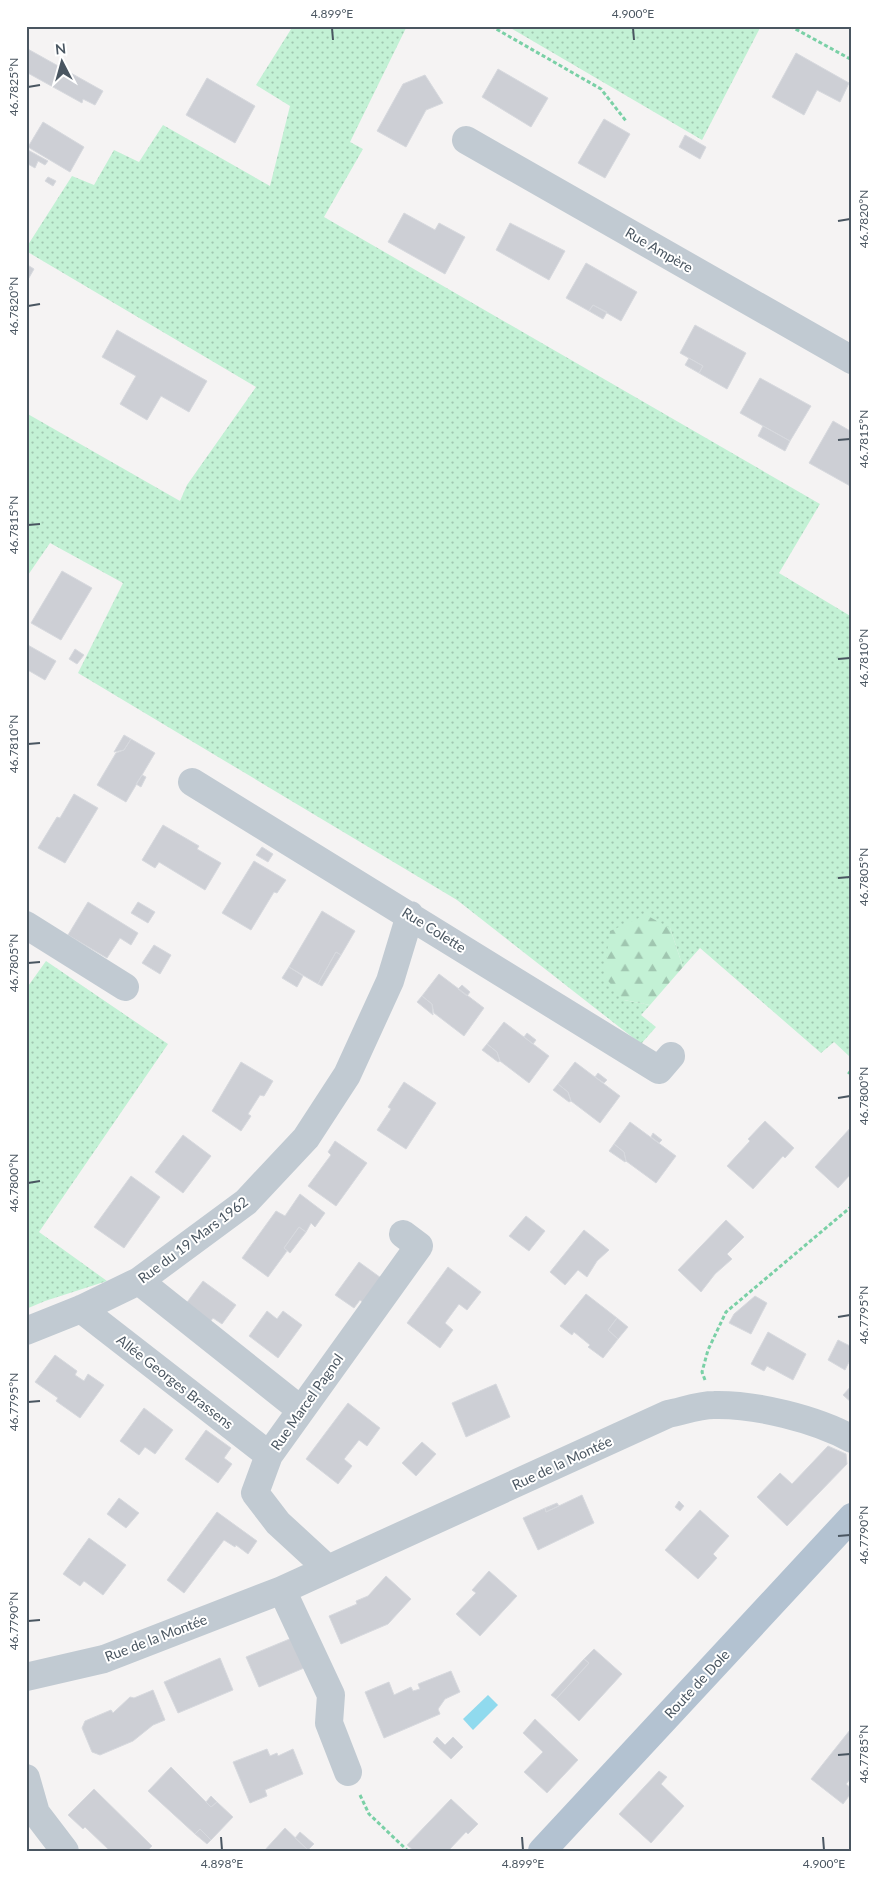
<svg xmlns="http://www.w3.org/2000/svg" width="878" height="1877" viewBox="0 0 878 1877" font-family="Lato,sans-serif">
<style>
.grass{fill:url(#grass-dots)}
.forest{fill:url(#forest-firs)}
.water{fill:#90daee}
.building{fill:#cdcfd5;stroke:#d7d9de}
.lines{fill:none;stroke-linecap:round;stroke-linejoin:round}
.path{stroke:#7ad0a6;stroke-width:3;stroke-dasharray:4 2.5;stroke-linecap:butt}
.minor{stroke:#c1cad2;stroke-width:28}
.major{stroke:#b3c2d1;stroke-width:28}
.ticks{fill:none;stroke:#4a5661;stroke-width:2}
.labels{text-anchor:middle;stroke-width:4;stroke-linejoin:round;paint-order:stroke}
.street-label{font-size:14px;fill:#4a5661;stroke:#fff}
.neatline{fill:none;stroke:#4a5661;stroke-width:2}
.ticks-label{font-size:12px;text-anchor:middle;fill:#4a5661}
</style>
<defs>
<pattern id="grass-dots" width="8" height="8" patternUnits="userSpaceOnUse" patternTransform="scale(1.25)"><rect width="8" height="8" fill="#c3f1d5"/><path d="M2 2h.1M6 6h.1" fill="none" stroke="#a0c6b0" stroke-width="1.8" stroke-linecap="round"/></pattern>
<pattern id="forest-firs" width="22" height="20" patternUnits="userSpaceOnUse" patternTransform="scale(1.25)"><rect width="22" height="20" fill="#c3f1d5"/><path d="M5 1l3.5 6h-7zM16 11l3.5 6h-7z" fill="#a0c6b0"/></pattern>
</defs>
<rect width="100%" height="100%" fill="#f5f3f3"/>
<path class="grass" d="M293,26H407L350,142L363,149L324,217L820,504L779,573L852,617V1052L849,1056L834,1042L821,1053L700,948L683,967L670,928L624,1000L650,1005L641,1015L656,1027L641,1044L457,900L78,673L123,583L50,543L26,578V413L180,501L187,485L256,387L26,251V248L72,176L94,185L114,150L139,162L163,125L270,186L290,106L256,85Z
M507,26H761L702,140Z
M46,961L168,1044L39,1232L107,1281L45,1301L26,1309V989Z"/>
<path class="forest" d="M646,915L670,928L683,967L650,1005L624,1000L604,976L610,931Z"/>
<path class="water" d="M488,1695L498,1705L473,1730L463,1719Z"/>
<path class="building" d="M26,48L103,91L95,105L83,99L82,103L26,72Z
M796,53L849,83L840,102L817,90L804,115L772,97Z
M498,69L548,98L531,127L482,97Z
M425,75L443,103L426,110L406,147L377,131L403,84Z
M207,78L255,106L235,143L186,115Z
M604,119L630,134L605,178L578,163Z
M43,122L84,147L70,172L28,147Z
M685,135L706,147L700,159L679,147Z
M26,149L48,161L45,165L38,161L35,168L26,163Z
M48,177L56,181L53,186L45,181Z
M404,213L435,230L439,223L465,237L445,274L388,242Z
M510,223L565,251L549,280L496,250Z
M586,263L637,292L621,321L593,305L589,311L566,298Z
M26,264L34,269L26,283Z
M593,305L607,312L603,319L589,311Z
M695,325L746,353L727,389L699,373L703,366L680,353Z
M117,330L207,381L189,412L161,396L147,420L120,404L136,376L102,357Z
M689,358L703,366L699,373L685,365Z
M760,378L811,406L790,441L740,413Z
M833,421L852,432V487L809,463Z
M763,426L790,441L785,451L758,436Z
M62,571L92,588L61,640L31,623Z
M26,644L56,661L45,680L26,669Z
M75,649L84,655L77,664L69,659Z
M124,735L131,739L124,750L114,752Z
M131,739L155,753L126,802L97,785L116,753L124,750Z
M142,775L146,777L141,787L136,784Z
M74,794L98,808L65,863L38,848L57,817L60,818Z
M163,825L199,846L197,849L221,863L205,890L159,862L155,868L142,860Z
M262,847L273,854L268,862L256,855Z
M254,861L286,880L277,893L274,892L251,930L222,913Z
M88,902L138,933L131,945L120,938L107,958L68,935Z
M138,902L155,912L148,923L131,913Z
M322,911L355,931L341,955L336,952L318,984L289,967Z
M154,945L171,955L160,974L142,963Z
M336,952L341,955L322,986L318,984Z
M289,967L303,976L297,987L282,978Z
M439,974L484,1008L464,1036L434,1013L432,1004L422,996Z
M462,985L470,992L467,996L458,989Z
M422,996L432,1004L433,1015L417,1002Z
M504,1022L549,1056L529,1083L500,1061L497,1052L487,1044Z
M527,1033L536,1040L533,1044L524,1037Z
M487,1044L497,1052L500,1061L498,1062L482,1050Z
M241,1062L273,1081L264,1096L260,1095L248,1114L251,1116L241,1131L212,1111Z
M575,1062L620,1096L600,1123L571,1101L568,1092L558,1084Z
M598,1073L607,1080L604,1083L595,1077Z
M404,1082L436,1103L406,1149L377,1130L391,1109L388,1107Z
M558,1084L568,1092L571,1101L569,1102L553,1090Z
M765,1121L794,1148L785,1158L783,1156L753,1189L727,1166L750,1141L748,1139Z
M630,1122L676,1156L656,1183L626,1161L624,1152L614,1144Z
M852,1126V1177L850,1175L838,1188L815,1167Z
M653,1133L662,1140L659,1143L651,1137Z
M183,1135L211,1156L183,1193L155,1172Z
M335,1141L367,1163L336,1206L308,1186L331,1155L328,1152Z
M614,1144L624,1152L626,1161L625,1162L609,1151Z
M131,1176L160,1197L124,1248L94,1227Z
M300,1194L325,1213L315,1227L311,1223L306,1232L299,1227L284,1248L287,1251L268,1277L242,1258L276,1211L285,1216Z
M526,1216L545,1231L529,1251L509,1236Z
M726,1220L744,1237L727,1254L732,1259L715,1274L701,1292L678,1270Z
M299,1227L306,1232L290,1253L284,1248Z
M584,1230L609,1250L597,1261L587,1277L578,1270L565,1285L550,1272Z
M359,1262L388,1283L370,1308L360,1300L354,1308L335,1295Z
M448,1267L481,1292L467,1310L459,1304L445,1323L453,1330L440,1348L407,1323Z
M203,1281L236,1305L222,1324L213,1318L206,1327L182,1309Z
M586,1294L617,1318L608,1330L618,1339L603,1358L588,1347L590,1345L574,1332L572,1335L560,1326Z
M755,1296L767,1303L751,1334L729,1323L734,1314Z
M267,1311L277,1319L283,1311L302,1325L278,1358L249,1336Z
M617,1318L628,1327L618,1339L608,1330Z
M768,1332L806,1354L793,1380L767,1366L764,1371L751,1364Z
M838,1340L852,1347V1364L849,1362L845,1370L828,1360Z
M55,1355L77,1371L75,1375L84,1381L88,1374L104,1385L80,1418L56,1401L58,1398L35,1382Z
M496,1384L510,1417L466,1437L452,1403Z
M852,1385V1403L843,1395Z
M348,1403L380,1428L367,1446L359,1440L344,1459L352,1466L338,1484L306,1459Z
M144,1408L173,1430L155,1454L145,1447L139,1455L120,1441Z
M206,1430L231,1448L224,1458L232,1464L218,1483L185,1459Z
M422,1442L436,1454L416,1476L402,1463Z
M828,1446L846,1454L847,1464L787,1526L757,1497L780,1473L792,1484Z
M582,1495L594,1523L538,1550L523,1518L545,1508L546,1512Z
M119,1498L139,1513L126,1528L107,1514Z
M679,1501L684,1506L680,1511L675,1507Z
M557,1503L559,1506L546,1512L545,1508Z
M700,1510L729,1536L713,1554L717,1558L698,1579L665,1550Z
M217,1512L257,1541L248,1554L236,1545L235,1547L224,1540L184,1593L167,1580Z
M89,1538L126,1565L103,1595L84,1581L80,1586L63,1574Z
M489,1571L517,1596L480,1636L456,1614L476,1593L472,1590Z
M386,1576L411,1599L388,1624L341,1644L329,1616L357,1604L356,1601L368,1596Z
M292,1638L304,1668L259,1687L246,1657Z
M594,1649L622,1674L579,1721L556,1699L589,1663L584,1659Z
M220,1658L233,1690L178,1713L164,1682Z
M584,1659L589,1663L556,1699L551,1695Z
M451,1671L460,1692L445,1699L438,1709L440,1714L384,1738L365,1692L389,1682L394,1695L411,1687L413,1691L420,1689L418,1684Z
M153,1690L165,1720L153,1725L133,1741L100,1755L92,1752L82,1728L85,1721L111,1710L113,1713L130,1697L134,1698Z
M535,1719L578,1760L547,1793L524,1772L543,1752L523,1733Z
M850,1730L852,1731V1777L846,1784L852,1789V1792L843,1804L811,1779Z
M437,1737L445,1745L453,1737L463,1747L451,1759L433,1742Z
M267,1749L270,1756L277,1753L278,1756L293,1749L303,1774L265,1790L267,1796L250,1803L233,1762Z
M171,1767L211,1807L217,1802L233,1817L211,1840L200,1829L195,1834L148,1791Z
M659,1771L667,1777L661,1784L684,1806L651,1843L619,1814Z
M94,1789L152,1846L147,1851H107L108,1849L85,1827L83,1829L68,1815Z
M211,1796L217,1802L211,1807L206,1802Z
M451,1799L478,1824L468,1834L466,1832L448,1851H414L407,1845Z
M285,1828L308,1850L309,1851H264Z
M200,1829L211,1840L207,1844L195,1834Z
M300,1832L314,1844L308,1850L295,1838Z"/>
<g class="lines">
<path class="path" d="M491,26L601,89L626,121
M790,26L852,60
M848,1072L852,1075
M705,1380L702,1372L708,1350L726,1312L852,1206
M360,1795L369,1814L408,1851"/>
<path class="minor" d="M466,140L852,360
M192,782L659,1070L671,1056
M26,925L125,987
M139,1281L301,1410
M81,1309L269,1455
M26,1331L81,1309L139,1281L246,1202L306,1138L347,1075L390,981L410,915
M328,1569L278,1523L255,1493L269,1455L419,1246L403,1234
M282,1590L331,1695L329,1723L348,1772
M26,1677L104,1659L282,1590L668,1414C683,1411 699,1405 714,1405C755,1404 816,1419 852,1439
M26,1778L36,1813L65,1851"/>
<path class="major" d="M542,1851L852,1517"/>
</g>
<path class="ticks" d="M332,28L333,40M633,28L634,40M28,87L40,85M838,221L850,219M28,306L40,304M838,440L850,439M28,525L40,524M838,659L850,658M28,744L40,743M838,878L850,877M28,963L40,962M838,1098L850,1096M28,1183L40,1181M838,1317L850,1315M28,1402L40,1401M838,1536L850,1535M28,1621L40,1620M838,1755L850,1754M221,1837L222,1850M522,1837L523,1850M823,1837L824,1850"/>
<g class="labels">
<g class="street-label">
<text transform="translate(659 250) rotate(30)" y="5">Rue Ampère</text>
<text transform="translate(434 930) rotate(32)" y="5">Rue Colette</text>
<text transform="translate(193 1240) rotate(-37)" y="5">Rue du 19 Mars 1962</text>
<text transform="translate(175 1382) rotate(38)" y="5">Allée Georges Brassens</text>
<text transform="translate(307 1402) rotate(-55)" y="5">Rue Marcel Pagnol</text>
<text transform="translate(562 1463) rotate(-25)" y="5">Rue de la Montée</text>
<text transform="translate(156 1638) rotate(-21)" y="5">Rue de la Montée</text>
<text transform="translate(697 1684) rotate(-47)" y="5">Route de Dole</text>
</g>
</g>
<rect width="878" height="1877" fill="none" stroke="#ffffff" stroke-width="55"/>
<g transform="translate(62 62) rotate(354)" stroke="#ffffff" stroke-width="4" paint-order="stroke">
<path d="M0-4L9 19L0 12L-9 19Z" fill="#4a5661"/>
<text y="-8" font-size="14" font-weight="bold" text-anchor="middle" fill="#4a5661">N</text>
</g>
<rect x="28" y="28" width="822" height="1822" class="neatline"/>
<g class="ticks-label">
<text x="332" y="18">4.899°E</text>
<text x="633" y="18">4.900°E</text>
<text transform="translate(14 87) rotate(-90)" y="4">46.7825°N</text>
<text transform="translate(864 219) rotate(-90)" y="4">46.7820°N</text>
<text transform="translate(14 306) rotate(-90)" y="4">46.7820°N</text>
<text transform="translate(864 439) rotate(-90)" y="4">46.7815°N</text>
<text transform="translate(14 525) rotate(-90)" y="4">46.7815°N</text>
<text transform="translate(864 658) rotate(-90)" y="4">46.7810°N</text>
<text transform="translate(14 744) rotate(-90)" y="4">46.7810°N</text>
<text transform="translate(864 877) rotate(-90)" y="4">46.7805°N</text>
<text transform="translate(14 963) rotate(-90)" y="4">46.7805°N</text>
<text transform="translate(864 1096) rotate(-90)" y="4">46.7800°N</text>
<text transform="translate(14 1183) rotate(-90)" y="4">46.7800°N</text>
<text transform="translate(864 1315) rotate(-90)" y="4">46.7795°N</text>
<text transform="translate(14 1402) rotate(-90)" y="4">46.7795°N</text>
<text transform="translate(864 1535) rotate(-90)" y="4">46.7790°N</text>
<text transform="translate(14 1621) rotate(-90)" y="4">46.7790°N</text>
<text transform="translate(864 1754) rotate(-90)" y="4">46.7785°N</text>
<text x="222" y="1868">4.898°E</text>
<text x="523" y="1868">4.899°E</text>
<text x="824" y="1868">4.900°E</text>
</g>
</svg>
